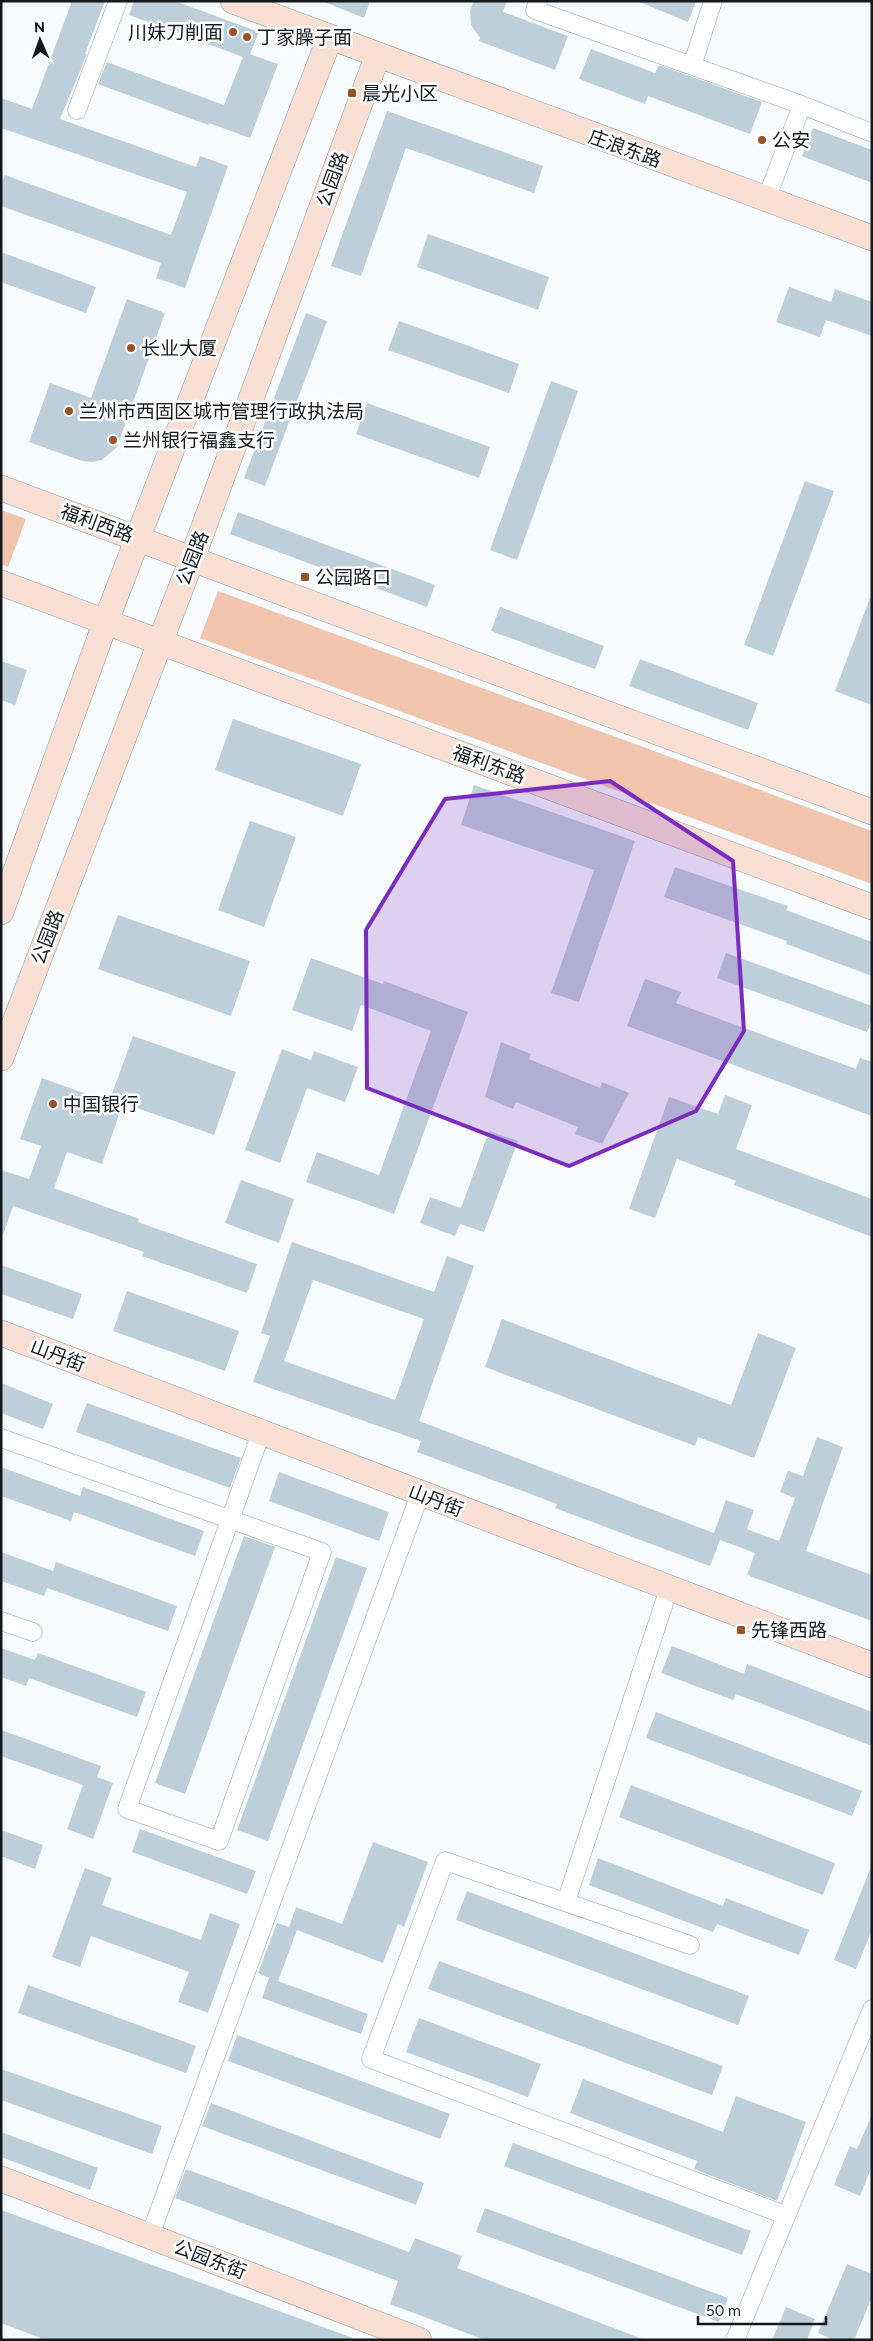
<svg xmlns="http://www.w3.org/2000/svg" width="873" height="2341" viewBox="0 0 873 2341" font-family="Figtree,'Noto Sans SC',sans-serif">
<style>
.green{fill:#f1c4ad}
.building{fill:#bdcfda;fill-rule:evenodd}
.lines{fill:none;stroke-linecap:round;stroke-linejoin:round}
.street-casing{stroke:#8c9da7;stroke-width:19}
.secondary-casing{stroke:#8c9da7;stroke-width:26}
.street{stroke:#fff;stroke-width:18}
.secondary{stroke:#f7e0d3;stroke-width:25}
.marked{fill:#7b2cbf;fill-opacity:0.2;stroke:#7b2cbf;stroke-width:4;stroke-linejoin:round}
.poi-dot{fill:#995329;stroke:#fff;stroke-width:2}
.labels{text-anchor:middle;stroke-width:5;stroke-linejoin:round;paint-order:stroke}
.poi-label{font-size:19px;fill:#13191d;stroke:#fff;text-anchor:start}
.street-label{font-size:19px;fill:#13191d;stroke:#fff}
</style>
<rect width="100%" height="100%" fill="#f7fbfd"/>
<path class="green" d="M1,510L26,519L8,567L1,564Z
M218,591L872,831V884L200,638Z"/>
<path class="building" d="M72,1H105L85,54H87L60,119L196,167L200,156L228,166L185,288L156,278L161,263L1,206V185L5,175L171,235L187,192L1,128V98L32,109Z
M134,1H175L259,32L250,54L278,64L250,138L209,123L208,125L98,84L107,62L224,105L243,57L129,15Z
M322,1H370L364,18Z
M474,1H507L503,12L568,36L555,70L479,41L480,38L471,25L470,11Z
M637,1H696L688,22Z
M591,49L655,73L659,65L762,102L750,134L648,96L645,104L579,79Z
M387,111L543,166L534,193L406,148L361,276L331,266Z
M813,128L872,150V183L802,156Z
M428,234L549,277L538,310L417,267Z
M1,252L96,287L86,313L1,282Z
M789,287L831,302L835,289L872,302V336L826,320L820,337L776,322Z
M127,299L165,313L117,447L102,460L92,462L82,461L29,442L50,383L91,398Z
M306,313L327,321L265,486L244,478Z
M399,321L519,364L509,393L388,350Z
M551,381L578,391L517,560L490,550Z
M367,403L490,447L479,478L356,434Z
M805,481L834,491L773,656L744,645Z
M238,512L435,585L427,607L230,534Z
M870,598H872V705L835,691Z
M500,607L604,646L595,669L491,631Z
M640,659L758,703L748,730L629,686Z
M1,661L27,670L15,705L1,700Z
M233,719L361,764L343,816L215,770Z
M474,785L635,841L579,1002L551,993L594,870L461,825Z
M250,821L296,837L264,927L218,910Z
M675,867L788,906L786,910L872,942V976L786,944L787,941L664,897Z
M118,915L250,961L231,1016L98,969Z
M726,953L872,1006V1019L867,1032L717,978Z
M311,958L383,984L384,981L468,1012L394,1214L306,1182L317,1152L379,1175L431,1031L361,1005L352,1031L292,1010Z
M645,979L681,992L676,1003L856,1069L860,1058L872,1062V1116L627,1026Z
M133,1036L236,1072L214,1135L123,1103L102,1164L67,1152L54,1188L139,1219L138,1222L257,1264L247,1293L142,1256L144,1252L13,1206L3,1235H1V1170L29,1179L41,1146L20,1139L42,1078L109,1102Z
M501,1042L531,1054L529,1059L600,1088L602,1082L629,1093L602,1144L575,1134L578,1127L516,1102L513,1109L485,1097Z
M282,1049L311,1060L314,1051L358,1067L345,1102L307,1088L280,1163L245,1150Z
M725,1095L752,1105L736,1149L872,1199V1237L734,1185L736,1181L677,1159L655,1218L629,1209L669,1097L718,1114Z
M489,1131L518,1141L484,1232L460,1224L455,1236L420,1223L430,1197L461,1208Z
M241,1180L294,1199L279,1243L225,1223Z
M292,1242L434,1292L447,1256L474,1266L419,1421L714,1533L726,1500L754,1510L747,1529L779,1541L795,1498L780,1492L788,1471L803,1476L817,1437L843,1447L806,1551L872,1575V1621L747,1575L755,1553L720,1540L710,1566L555,1508L557,1504L417,1452L421,1441L253,1382L270,1336L261,1333ZM313,1280L424,1319L395,1400L284,1361Z
M1,1265L82,1294L73,1319L1,1294Z
M127,1291L239,1331L225,1371L113,1331Z
M502,1319L731,1405L758,1333L796,1348L754,1458L698,1437L695,1446L485,1367Z
M1,1383L53,1404L43,1429L1,1413Z
M87,1403L241,1458L230,1488L76,1432Z
M1,1467L80,1496L83,1487L204,1531L195,1556L74,1512L71,1521L1,1496Z
M279,1472L389,1512L379,1541L269,1501Z
M244,1536L275,1547L185,1794L155,1783Z
M1,1552L53,1571L56,1562L177,1606L168,1631L47,1588L44,1596L1,1581Z
M336,1557L367,1568L268,1841L237,1830Z
M672,1646L744,1674L747,1664L872,1712V1746L736,1694L733,1700L661,1673Z
M1,1648L35,1660L38,1653L146,1692L137,1717L29,1678L26,1686L1,1677Z
M656,1712L862,1791L852,1816L646,1738Z
M1,1730L101,1766L97,1777L113,1783L93,1839L67,1829L83,1785L1,1756Z
M631,1785L835,1863L823,1895L619,1817Z
M140,1829L256,1871L247,1894L132,1852Z
M1,1830L43,1845L35,1869L1,1856Z
M373,1842L428,1862L404,1927L398,1924L383,1963L297,1930L278,1981L368,2014L361,2034L262,1998L269,1978L258,1973L277,1923L289,1927L296,1907L342,1924Z
M598,1858L723,1906L726,1898L809,1930L799,1955L717,1924L713,1932L589,1885Z
M871,1867L872,1930L856,1969L834,1960Z
M85,1868L112,1878L102,1905L201,1940L210,1913L240,1924L208,2013L178,2002L189,1972L91,1936L80,1967L52,1957Z
M467,1891L749,1996L738,2025L456,1920Z
M439,1961L723,2066L712,2095L428,1989Z
M28,1985L196,2046L186,2073L18,2013Z
M419,2018L541,2064L528,2097L406,2052Z
M237,2035L450,2114L440,2139L228,2061Z
M1,2069L162,2126L152,2154L1,2100Z
M583,2079L723,2132L736,2096L806,2122L777,2201L694,2169L697,2161L570,2113Z
M211,2103L424,2183L416,2205L202,2126Z
M872,2115V2166L860,2196L834,2185L850,2146L857,2149Z
M1,2132L98,2168L90,2190L1,2157Z
M513,2143L751,2231L742,2255L504,2166Z
M186,2169L409,2252L415,2238L462,2256L457,2268L645,2340H485L390,2304L398,2281L175,2198Z
M485,2208L728,2298L719,2322L476,2232Z
M1,2210L353,2338L352,2340H46L1,2323Z
M847,2264L872,2274V2297L854,2340H834L818,2333Z
M786,2307L815,2319L807,2340H772Z"/>
<g class="lines">
<g class="street-casing">
<path id="street" d="M538,1L535,10L802,105L872,133
M692,66L713,1
M77,110L118,1
M766,200L802,105
M1,1438L322,1552L219,1841L127,1809L261,1433
M1,1621L33,1632
M566,1902L669,1588
M690,1945L445,1861L371,2059L785,2215
M150,2236L420,1494
M735,2340L872,2009"/>
</g>
<g class="secondary-casing">
<path id="secondary" d="M233,1L872,238
M1,488L872,812
M1,583L872,907
M1,912L106,621L330,37
M1,1058L192,559L377,57
M1,1333L872,1665
M1,2179L419,2340"/>
</g>
<use href="#street" class="street"/>
<use href="#secondary" class="secondary"/>
</g>
<path class="marked" d="M610,781L733,861L744,1031L696,1111L569,1166L367,1088L366,930L445,799Z"/>
<g class="poi-dot">
<circle cx="233" cy="32" r="5"/>
<circle cx="247" cy="37" r="5"/>
<rect x="347" y="88" width="10" height="10" rx="2.5"/>
<circle cx="762" cy="140" r="5"/>
<circle cx="131" cy="348" r="5"/>
<circle cx="69" cy="411" r="5"/>
<circle cx="113" cy="440" r="5"/>
<rect x="300" y="572" width="10" height="10" rx="2.5"/>
<circle cx="53" cy="1104" r="5"/>
<rect x="736" y="1625" width="10" height="10" rx="2.5"/>
</g>
<g class="labels">
<g class="poi-label">
<text x="223" y="39" text-anchor="end">川妹刀削面</text>
<text x="257" y="44">丁家臊子面</text>
<text x="362" y="100">晨光小区</text>
<text x="772" y="147">公安</text>
<text x="141" y="355">长业大厦</text>
<text x="79" y="418">兰州市西固区城市管理行政执法局</text>
<text x="123" y="447">兰州银行福鑫支行</text>
<text x="315" y="584">公园路口</text>
<text x="63" y="1111">中国银行</text>
<text x="751" y="1637">先锋西路</text>
</g>
<g class="street-label">
<text transform="translate(625 148) rotate(20)" y="7">庄浪东路</text>
<text transform="translate(332 179) rotate(-70)" y="7">公园路</text>
<text transform="translate(97 523) rotate(20)" y="7">福利西路</text>
<text transform="translate(192 558) rotate(-69)" y="7">公园路</text>
<text transform="translate(489 764) rotate(20)" y="7">福利东路</text>
<text transform="translate(47 937) rotate(-69)" y="7">公园路</text>
<text transform="translate(58 1355) rotate(21)" y="7">山丹街</text>
<text transform="translate(436 1500) rotate(21)" y="7">山丹街</text>
<text transform="translate(210 2259) rotate(21)" y="7">公园东街</text>
</g>
</g>
<rect width="873" height="2341" fill="none" stroke="#13191d" stroke-width="5"/>
<g transform="translate(40 40) rotate(358)" stroke="#ffffff" stroke-width="4" paint-order="stroke">
<path d="M0-4L9 19L0 12L-9 19Z" fill="#13191d"/>
<text y="-8" font-size="14" font-weight="bold" text-anchor="middle" fill="#13191d">N</text>
</g>
<path d="M698 2316v8h128v-8" fill="none" stroke="#13191d" stroke-width="2.5"/>
<text x="706" y="2316" font-size="15" fill="#13191d" stroke="#ffffff" stroke-width="4" paint-order="stroke">50 m</text>
</svg>
